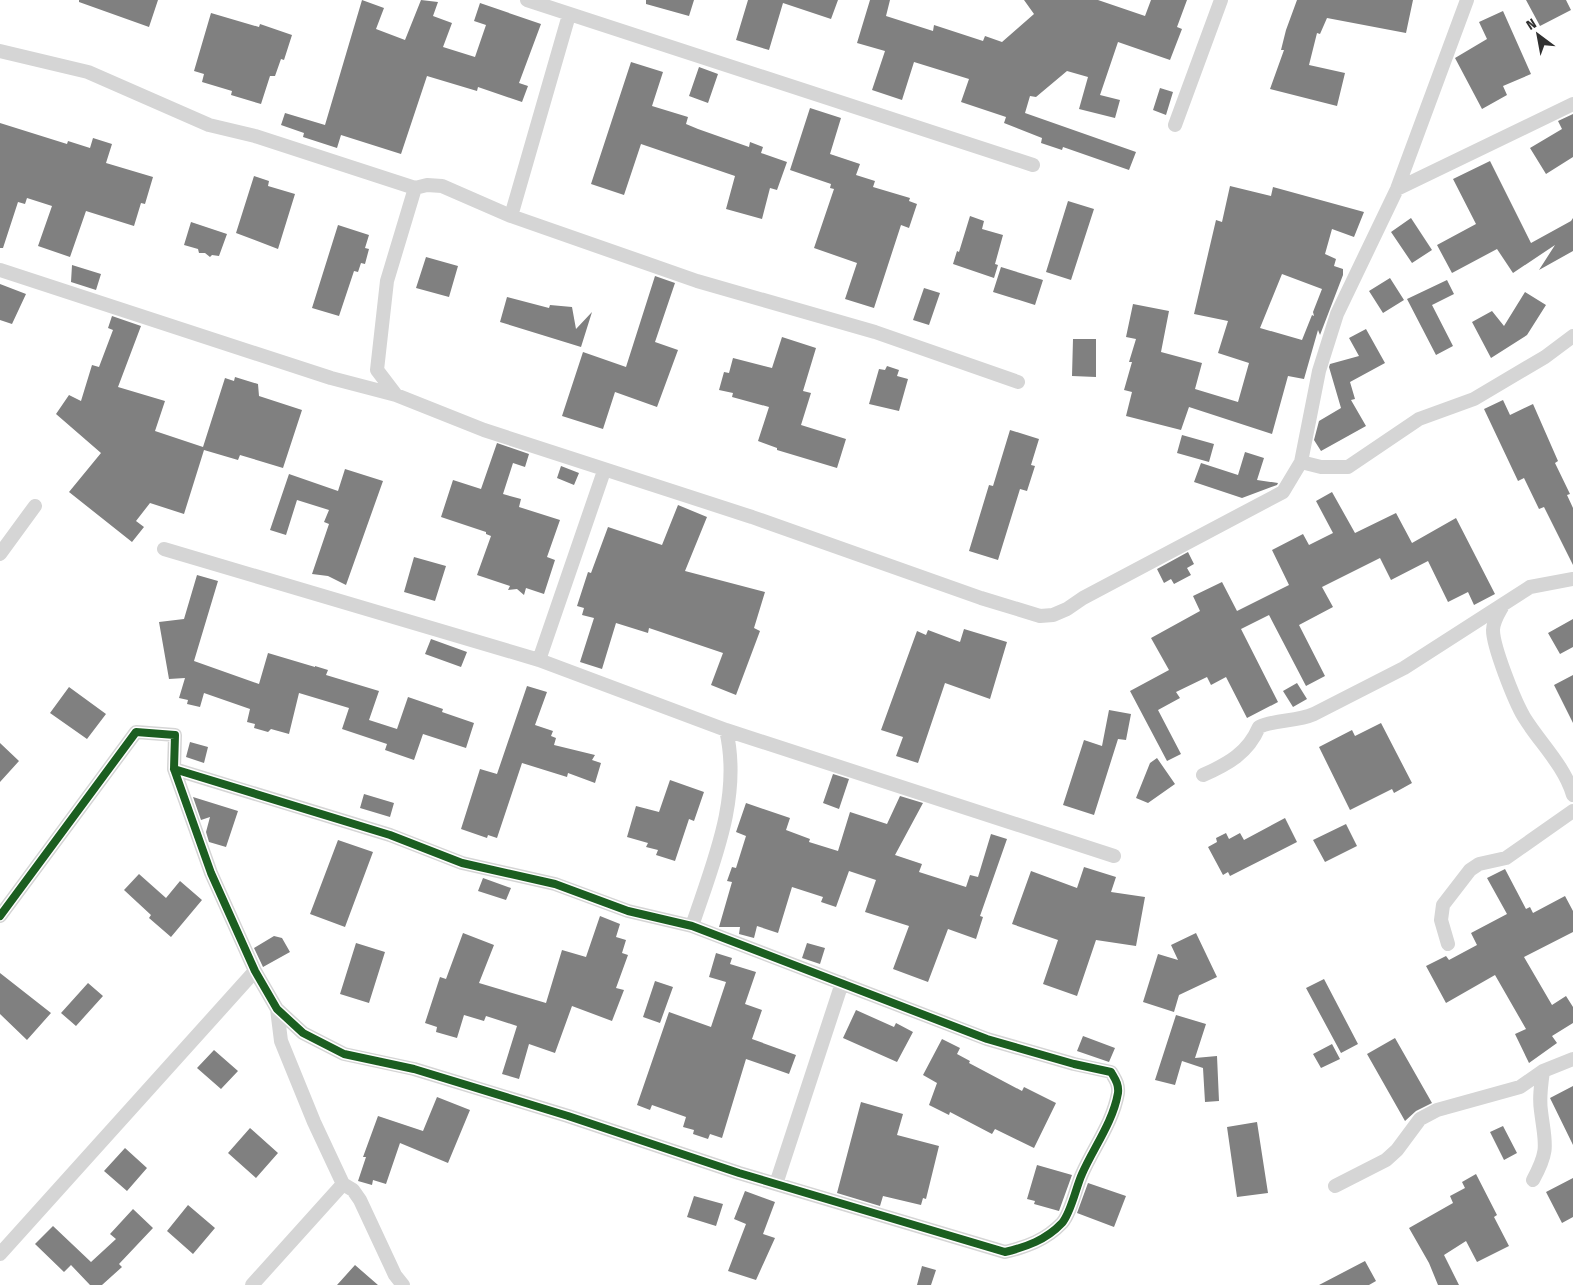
<svg xmlns="http://www.w3.org/2000/svg" width="1573" height="1285" viewBox="0 0 1573 1285" font-family="'Fira Sans Condensed',sans-serif">
<style>
.building{fill:#808080;fill-rule:evenodd}
.lines{fill:none;stroke-linecap:round;stroke-linejoin:round}
.minor{stroke:#d5d5d5;stroke-width:14}
.cycleway-casing{stroke:#fff;stroke-width:11}
.cycleway{stroke:#1b5e20;stroke-width:8}
</style>
<rect width="100%" height="100%" fill="#fff"/>
<path class="building" d="M79,0H158L149,27L79,2Z
M362,0L384,8L376,29L405,40L421,0L438,2L433,16L452,23L443,47L475,57L486,25L474,21L480,3L541,24L519,83L528,86L522,102L478,87L477,91L427,76L401,154L341,135L337,148L303,137L304,133L281,125L285,113L325,125Z
M646,0H694L689,16L646,4Z
M748,0H838L831,19L783,3L769,50L736,40Z
M870,0H890L886,16L933,31L934,25L983,41L985,36L1002,42L1034,14L1024,0H1098L1145,16L1151,0H1187L1177,27L1182,29L1170,60L1118,42L1100,95L1120,100L1115,118L1079,109L1088,77L1067,71L1036,97L1030,96L1025,113L1136,152L1129,170L1063,147L1062,150L1041,143L1042,138L1004,123L1006,117L961,102L969,79L914,62L902,100L872,90L885,51L857,43Z
M1297,0H1413L1406,33L1327,18L1320,34L1317,33L1309,65L1345,73L1337,106L1270,89L1284,50H1281L1286,30Z
M1526,0H1566L1571,10L1540,26Z
M1503,11L1531,74L1503,86L1507,95L1482,109L1455,58L1487,39L1479,22Z
M211,13L259,27L260,24L292,35L284,60L281,59L275,76H270L261,104L231,95L232,91L202,82L204,74L194,71Z
M631,62L663,72L652,106L688,117L686,124L698,129L749,147L750,142L763,147L761,153L787,162L777,190L770,188L762,219L726,209L735,176L641,144L624,195L591,184Z
M699,67L718,74L708,103L689,96Z
M1160,88L1173,92L1166,115L1153,110Z
M810,108L841,118L830,154L860,164L856,175L875,181L873,187L910,198L909,201L917,204L909,228L901,225L874,308L845,299L857,263L814,248L834,189L830,188L831,184L790,170Z
M1573,114V157L1546,174L1530,148L1562,129L1558,121Z
M0,123L67,144L68,141L90,148L93,138L112,144L106,163L153,177L145,204L141,203L134,226L86,211L70,257L38,246L52,206L27,198L25,204L18,202L3,248H0Z
M1490,161L1531,243L1571,221L1573,218V251L1539,270L1555,245L1513,273L1497,249L1452,273L1437,245L1476,224L1453,179Z
M254,176L269,181L268,186L295,194L278,249L236,233Z
M1230,186L1271,196L1273,187L1364,212L1354,237L1332,229L1325,254L1336,259L1334,266L1343,269V275L1320,335L1318,330L1304,379L1288,376L1272,434L1189,407L1181,430L1126,416L1132,392L1124,390L1132,362H1129L1136,339L1126,337L1133,304L1169,311L1161,352L1202,363L1195,389L1238,402L1249,363L1218,353L1228,321L1194,314L1216,220L1222,222ZM1282,274L1322,289L1313,312L1314,316L1312,315L1302,340L1260,328Z
M1068,201L1094,209L1071,280L1046,272Z
M970,216L984,221L982,229L1003,235L995,264L998,265L994,278L953,264L957,251L959,252Z
M1411,218L1432,250L1412,263L1391,232Z
M191,222L227,234L219,256L212,255L210,257L205,253H199L198,249L184,245Z
M338,225L369,235L365,248L369,249L365,264L361,263L358,272L354,271L339,316L312,308Z
M426,257L458,266L449,297L416,288Z
M72,265L101,274L96,290L71,282Z
M1001,267L1043,280L1035,305L993,292Z
M655,276L675,283L655,342L678,350L657,407L615,392L603,429L562,416L583,352L626,367Z
M1390,278L1404,300L1383,313L1369,291Z
M1447,280L1454,294L1432,305L1453,346L1436,355L1407,299Z
M0,284L26,294L12,324L0,320Z
M924,288L940,293L929,325L913,320Z
M1525,292L1546,305L1527,335L1491,358L1472,322L1492,311L1504,326Z
M507,297L549,308L550,305L572,307L576,329L592,312L581,347L500,322Z
M112,316L141,326L118,387L165,401L155,431L203,447L225,378L234,381L235,377L258,384L259,396L302,410L283,468L240,455L238,460L204,450L184,514L150,503L136,521L144,527L132,542L69,492L101,453L56,414L69,395L81,401L92,365L99,367L113,330L108,328Z
M1366,329L1385,363L1350,382L1355,399L1351,400L1366,426L1321,451L1314,440L1319,421L1341,408L1329,367L1330,364L1359,356L1349,338Z
M782,337L816,348L803,391L811,393L801,425L846,439L837,468L777,450V448L758,441L769,407L732,397L733,393L719,390L724,372L729,373L733,358L772,368Z
M1073,339H1096V377L1072,376Z
M887,366L899,370L897,376L908,379L899,411L869,404L879,369L885,370Z
M1503,400L1510,415L1533,404L1558,461L1555,463L1570,494L1567,495L1573,508V565L1544,507L1539,509L1524,478L1518,481L1484,409Z
M1010,430L1039,439L1031,465L1035,466L1027,491L1020,489L998,560L969,551L989,485L993,486Z
M1182,435L1214,444L1209,462L1177,453Z
M497,443L529,454L525,467L513,463L503,494L521,499L519,507L560,520L547,557L555,560L544,594L526,588L524,595L517,589L508,590L510,586L477,575L491,536L486,534V532L441,517L453,480L481,489Z
M1245,452L1264,458L1257,480L1278,483L1277,485L1242,498L1194,482L1201,463L1238,475Z
M561,466L579,473L574,485L557,478Z
M345,469L383,481L346,585L328,576L312,574L329,524L324,522L329,510L297,500L286,535L270,530L289,474L338,491Z
M1332,492L1355,533L1396,513L1412,543L1456,518L1495,594L1474,605L1468,592L1448,602L1428,561L1391,580L1380,558L1322,587L1333,607L1299,625L1325,676L1306,686L1269,615L1241,629L1278,702L1247,718L1226,677L1211,685L1207,677L1176,692L1180,698L1158,710L1181,754L1167,761L1130,691L1169,670L1151,638L1200,611L1193,596L1222,582L1237,611L1289,585L1272,550L1303,534L1309,545L1333,533L1316,501Z
M678,505L707,517L685,571L765,592L754,628L760,631L736,695L711,685L723,653L649,628L648,633L616,623L602,669L580,662L594,618L582,615L584,608L577,606L588,572L591,573L608,527L662,545Z
M1188,552L1194,564L1187,568L1191,575L1174,584L1171,579L1164,583L1157,569Z
M414,557L446,566L435,601L404,592Z
M197,575L218,581L194,661L259,684L268,653L315,667V666L328,670L326,675L379,691L369,720L397,729L408,697L443,709L442,712L474,723L466,748L423,734L414,760L385,750L387,744L342,729L349,708L299,693L289,734L271,729L268,732L254,728L255,724L247,722L250,709L204,693L200,707L187,704L188,700L179,698L185,678L169,679L159,622L184,619Z
M1573,619V647L1560,654L1548,633Z
M964,629L1007,642L990,699L945,683L918,763L896,756L903,737L881,730L917,631L926,635L928,630L960,642Z
M431,639L467,652L461,667L425,654Z
M1573,675V723L1554,685Z
M1297,683L1307,699L1293,707L1283,691Z
M527,686L547,692L535,725L553,731L551,736L556,738L554,745L595,755L592,760L601,763L595,783L568,773L567,777L522,763L497,838L488,835L487,838L461,829L480,769L497,774Z
M69,687L106,714L87,739L50,713Z
M1109,710L1131,714L1126,740L1118,739L1094,815L1063,805L1084,740L1102,746Z
M1381,723L1412,783L1394,793L1392,789L1350,810L1319,747L1352,730L1355,736Z
M190,742L208,747L204,763L186,757Z
M0,743L19,761L0,782Z
M1157,758L1175,784L1148,803L1136,798L1150,763Z
M833,774L849,779L839,809L823,803Z
M670,780L704,792L694,821L689,819L675,861L656,855L658,850L646,847L648,843L627,837L636,806L659,812Z
M364,794L394,803L390,817L360,808Z
M900,796L923,803L895,855L922,864L919,872L966,887L970,875L978,877L991,834L1007,839L980,916L983,917L976,939L948,929L928,982L893,969L909,926L865,912L876,880L849,871L836,907L821,902L823,897L792,887L778,933L757,926L754,938L739,934L740,927H719L732,882L727,881L732,867L736,868L746,836L736,832L746,803L790,818L786,830L810,839L809,842L838,851L850,812L887,824Z
M193,797L238,811L226,847L209,842L206,832L210,817L201,820Z
M1285,818L1297,842L1230,876L1228,872L1223,875L1208,847L1217,842L1216,838L1226,833L1229,839L1240,833L1244,840Z
M1346,824L1357,846L1325,862L1313,840Z
M338,840L373,852L345,927L310,914Z
M1084,867L1116,877L1111,892L1145,897L1136,946L1096,940L1077,996L1043,984L1058,940L1012,924L1031,871L1077,888Z
M1505,869L1526,909L1530,907L1533,913L1565,896L1573,911V932L1524,957L1552,1005L1566,996L1573,1007V1023L1552,1036L1557,1043L1529,1063L1515,1034L1526,1029L1495,975L1446,1003L1426,966L1446,956L1449,960L1477,945L1471,933L1507,914L1487,878Z
M139,874L166,898L180,881L202,900L171,937L149,918L151,915L124,890Z
M483,878L511,888L506,900L478,891Z
M600,916L620,924L616,937L626,940L622,953L628,955L616,988L624,990L612,1021L572,1006L555,1053L529,1044L519,1079L502,1074L517,1026L486,1016L484,1021L464,1015L457,1038L436,1032L437,1027L425,1023L440,977L446,979L463,933L494,945L479,983L546,1003L562,950L586,957Z
M1196,933L1217,977L1179,995L1174,1012L1143,1002L1158,954L1178,960L1171,945Z
M274,936L282,938L290,952L263,967L254,948Z
M356,943L385,952L369,1003L340,994Z
M807,943L825,948L820,964L802,958Z
M716,953L732,958L730,964L756,972L745,1004L762,1010L752,1039L796,1055L789,1074L746,1059L722,1138L710,1134L708,1139L693,1134L694,1130L683,1127L686,1117L652,1105L650,1110L637,1105L669,1012L711,1027L726,982L709,977Z
M0,973L51,1013L27,1040L0,1014Z
M1324,979L1358,1044L1341,1053L1306,988Z
M655,981L673,987L660,1023L643,1017Z
M88,983L103,996L76,1026L61,1013Z
M856,1010L894,1027L896,1023L913,1032L897,1062L843,1038Z
M1176,1015L1206,1024L1195,1058L1217,1056L1219,1101L1205,1102L1203,1068L1182,1061L1175,1085L1155,1080Z
M1083,1036L1115,1048L1109,1062L1077,1051Z
M1395,1038L1432,1103L1416,1111L1405,1121L1367,1054Z
M942,1039L960,1048L957,1054L970,1061L969,1063L1022,1091L1024,1087L1056,1103L1034,1148L995,1129L992,1134L950,1112L949,1115L929,1105L937,1083L923,1075Z
M1332,1044L1340,1059L1321,1068L1313,1054Z
M214,1050L238,1071L221,1089L197,1068Z
M1573,1086V1145L1550,1098Z
M437,1097L470,1110L448,1163L400,1143L386,1184L373,1180L372,1185L358,1181L366,1157H363L378,1116L423,1131Z
M861,1102L903,1114L897,1135L939,1146L926,1199L923,1198L921,1205L883,1196L880,1206L837,1193Z
M1257,1122L1268,1193L1237,1197L1227,1127Z
M1503,1126L1517,1153L1504,1160L1490,1132Z
M250,1128L278,1153L256,1178L228,1153Z
M125,1148L147,1168L127,1191L104,1171Z
M1037,1165L1072,1175L1059,1211L1034,1204L1035,1201L1027,1199Z
M1476,1174L1497,1215L1494,1217L1509,1246L1477,1262L1466,1241L1444,1255L1459,1285H1438L1429,1263L1409,1228L1453,1203L1450,1196L1465,1188L1462,1182Z
M1573,1178V1217L1562,1223L1546,1192Z
M1088,1183L1126,1196L1114,1227L1077,1213Z
M745,1191L775,1202L763,1234L775,1238L756,1280L728,1271L746,1224L734,1219Z
M694,1196L723,1204L716,1226L687,1217Z
M188,1205L215,1228L193,1254L167,1231Z
M133,1209L153,1228L119,1264L122,1267L102,1285H90L71,1265L64,1272L35,1244L53,1226L91,1262L116,1239L110,1234Z
M1365,1261L1376,1281L1369,1285H1319Z
M355,1265L378,1285H337Z
M922,1266L936,1270L931,1285H917Z"/>
<g class="lines">
<path class="minor" d="M527,0L1033,165
M1467,0L1397,189L1337,314L1319,371L1301,462L1321,467H1348L1419,419L1474,399L1545,357L1573,336
M0,51L88,72L209,125L255,136L415,188L427,185L442,186L511,216L697,281L875,332L1018,382
M1175,125L1221,0
M1397,189L1573,104
M511,216L569,15
M0,270L331,378L396,395L484,430L752,517L981,598L1040,616L1053,615L1067,609L1083,598L1283,492L1301,462
M396,395L377,370L387,281L415,188
M164,549L539,660L726,730L1114,856
M0,554L35,506
M1503,605C1499,613 1493,621 1493,630C1493,647 1515,702 1524,717C1540,743 1564,765 1573,795
M539,660L604,471
M1203,775C1228,764 1248,753 1259,727C1276,719 1296,722 1314,714L1404,668L1530,587L1573,579
M0,916L136,732L175,735L174,769L211,873L255,971L277,1009L303,1033L344,1054L414,1069L568,1116L739,1173L1005,1252C1026,1247 1046,1240 1062,1223C1071,1213 1076,1187 1082,1174C1094,1147 1113,1122 1118,1093C1119,1084 1115,1079 1111,1072L1074,1064L987,1039L692,926L628,911L555,884L462,863L390,835L174,769
M692,926C713,863 742,797 726,730
M1448,944L1441,920L1443,905L1470,870L1479,864L1506,858L1573,811
M277,1009L281,1041L314,1122L343,1184L353,1190L360,1200L395,1275L403,1285
M1533,1180C1550,1149 1545,1144 1541,1111C1539,1098 1541,1085 1543,1071
M776,1184L842,983
M1335,1186L1386,1160L1397,1150L1420,1119L1437,1110L1520,1087L1543,1071L1573,1059
M0,1254L255,971
M252,1285L343,1184"/>
<g class="cycleway-casing">
<path id="cycleway" d="M0,916L136,732L175,735L174,769L211,873L255,971L277,1009L303,1033L344,1054L414,1069L568,1116L739,1173L1005,1252C1026,1247 1046,1240 1062,1223C1071,1213 1076,1187 1082,1174C1094,1147 1113,1122 1118,1093C1119,1084 1115,1079 1111,1072L1074,1064L987,1039L692,926L628,911L555,884L462,863L390,835L174,769"/>
</g>
<use href="#cycleway" class="cycleway"/>
</g>
<g transform="translate(1538 35) rotate(328)" stroke="#ffffff" stroke-width="4" paint-order="stroke">
<path d="M0-4L9 19L0 12L-9 19Z" fill="#313131"/>
<text y="-8" font-size="14" font-weight="bold" text-anchor="middle" fill="#313131">N</text>
</g>
</svg>
